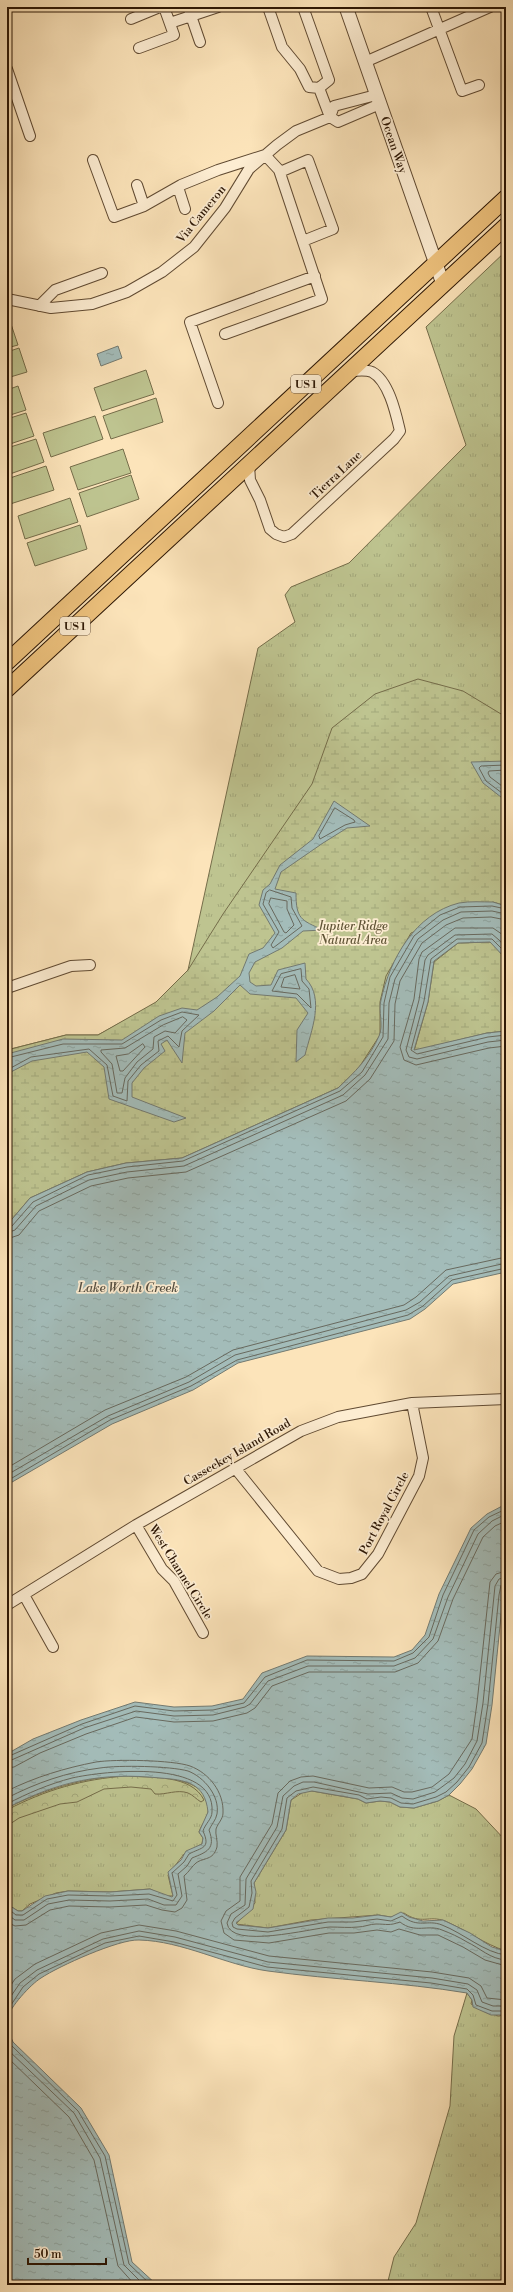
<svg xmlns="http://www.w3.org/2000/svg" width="513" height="2292" viewBox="0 0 513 2292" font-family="'Libre Bodoni',serif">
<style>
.grass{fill:url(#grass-tufts);stroke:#756d4a}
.forest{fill:url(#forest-crowns);stroke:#756d4a}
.wetland{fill:url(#wetland-marsh);stroke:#756d4a}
.green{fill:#bec490;stroke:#756d4a}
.water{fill:url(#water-ripples);stroke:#737a71}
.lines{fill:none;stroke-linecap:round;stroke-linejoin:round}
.shore{stroke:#68695e;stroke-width:1}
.minor-casing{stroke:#604a32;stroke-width:12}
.tertiary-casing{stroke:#604a32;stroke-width:15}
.primary-casing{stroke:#2c1604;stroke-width:18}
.minor{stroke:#fdedd2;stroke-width:10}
.tertiary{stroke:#fdedd2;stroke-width:13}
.primary{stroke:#eec27d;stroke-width:16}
.labels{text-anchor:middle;stroke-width:3.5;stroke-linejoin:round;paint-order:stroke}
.shield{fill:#fdedd2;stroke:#6b5642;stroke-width:1}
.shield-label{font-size:11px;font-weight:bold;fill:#2c1604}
.street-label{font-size:12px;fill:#2c1604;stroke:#fdedd2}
.park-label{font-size:12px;font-style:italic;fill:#5f5335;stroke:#fdedd2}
.water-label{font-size:13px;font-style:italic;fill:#565043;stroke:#fdedd2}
</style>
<defs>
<pattern id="grass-tufts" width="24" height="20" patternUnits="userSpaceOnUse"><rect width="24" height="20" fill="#bec490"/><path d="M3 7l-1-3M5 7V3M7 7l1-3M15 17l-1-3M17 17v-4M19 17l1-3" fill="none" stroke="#a3a87b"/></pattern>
<pattern id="forest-crowns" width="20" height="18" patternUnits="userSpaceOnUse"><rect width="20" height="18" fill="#bec490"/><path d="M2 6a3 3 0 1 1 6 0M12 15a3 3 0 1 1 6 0" fill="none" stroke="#a3a87b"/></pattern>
<pattern id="wetland-marsh" width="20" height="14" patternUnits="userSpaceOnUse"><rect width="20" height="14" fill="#bec490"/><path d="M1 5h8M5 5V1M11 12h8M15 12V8" fill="none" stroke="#a3a87b"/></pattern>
<pattern id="water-ripples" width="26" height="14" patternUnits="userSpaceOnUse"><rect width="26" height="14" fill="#a3bcb9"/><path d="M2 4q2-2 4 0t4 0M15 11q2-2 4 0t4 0" fill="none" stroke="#8ca19d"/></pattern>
</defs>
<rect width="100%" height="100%" fill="#fce4ba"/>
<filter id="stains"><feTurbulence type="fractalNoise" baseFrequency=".005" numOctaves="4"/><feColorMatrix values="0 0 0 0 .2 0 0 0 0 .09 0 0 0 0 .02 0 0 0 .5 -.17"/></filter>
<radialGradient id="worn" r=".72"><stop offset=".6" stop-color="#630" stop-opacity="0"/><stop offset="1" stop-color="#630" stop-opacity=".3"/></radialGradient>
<path class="grass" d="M506,251V1066L30,1198L7,1225V1050L66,1035H98L156,1003L188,970L258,648L295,622L285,595L291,587L349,563L466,445L426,327Z
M125,1775C148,1777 214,1774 208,1812C207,1819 201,1825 199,1832L203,1838L202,1844L184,1854L168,1875L173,1896H165L150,1889L110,1892L68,1891L56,1893L30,1904L22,1911H18L7,1904V1808C45,1789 83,1778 125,1775Z
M305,1791H312L358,1799L366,1803L380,1801L390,1802L400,1807L414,1808L438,1801L449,1795L476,1809L506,1841V1951C484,1944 466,1930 445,1921C429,1915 421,1925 404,1913L391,1917L378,1915L311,1920L268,1928L236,1924L255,1903L254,1883L286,1830L291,1800Z
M467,1993L472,2000L471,2004L498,2016L506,2015V2285H387L394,2257L416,2223L450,2106L454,2036Z"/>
<path class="forest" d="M126,1776C151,1778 191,1774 204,1800L201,1802C196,1799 193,1795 188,1793C177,1789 166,1795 155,1794L151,1789L131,1787L104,1789L77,1802L60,1804L19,1818L7,1826V1810C45,1790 83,1779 126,1776Z"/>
<path class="wetland" d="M418,679L463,691L506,717V906L493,902L411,933L386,976L380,1002V1035L358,1069L338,1088L182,1158L126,1163L87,1172L30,1198L7,1225V1050L66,1035H98L156,1002L188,970L223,914L312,784L332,728L375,694Z
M491,942L506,959V1031L487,1033L414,1051L428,1002L434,962L458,943Z"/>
<path class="green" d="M10,321L18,345L7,348V322Z
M19,348L27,372L7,378V352Z
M146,370L154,394L102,411L94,388Z
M18,386L26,410L7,416V390Z
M156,398L163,422L111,439L103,416Z
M26,413L34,436L7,445V419Z
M95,416L103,439L51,457L43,433Z
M36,439L44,462L7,475V448Z
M123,449L131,473L78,490L70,467Z
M46,466L54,490L7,505V479Z
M131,475L139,499L87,517L79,493Z
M70,498L78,522L25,539L18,516Z
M80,525L87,549L35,566L27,543Z"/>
<path class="water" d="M118,346L122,358L101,366L97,354Z
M506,761V801L483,783L471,762Z
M334,801L370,826L347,828L323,843L281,872L275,889L296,893C296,919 301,920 323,930L303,931L282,948L255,962L249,973L250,982L256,986L271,985L278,970L305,963L306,979C325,999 311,1031 305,1055L296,1062L297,1030L308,1013L296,998L250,994L240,985L214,1011L185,1033L182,1063L167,1040L161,1044L165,1051L144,1068L132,1083V1097L186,1118L174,1122L109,1099L104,1067L87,1052L32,1061L7,1074V1054L63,1039L122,1040L159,1016L182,1008L197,1010L217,997L240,976L249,954L263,948L275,933L259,905L263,890L270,884L280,865L313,839Z
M493,902L506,906V959L490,942L458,943L434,961L428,1002L414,1050L487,1033L506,1031V1272L453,1284L425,1309L410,1319L238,1363L193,1390L112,1424L7,1485V1225L30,1198L87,1172L126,1163L182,1158L338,1088C354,1073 370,1057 379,1036C384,1026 378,1011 381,1000C390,959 415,914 459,903C470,901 482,902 493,902Z
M506,1504V1581L503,1596L492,1705L486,1744L472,1769L460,1784L449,1795L438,1801L414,1808L400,1807L390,1802L380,1801L366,1803L358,1799L312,1791L298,1794L291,1800L286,1830L254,1883L256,1892L253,1909L236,1923L238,1925L268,1928L328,1918H353L378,1915L391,1917L401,1912L409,1917L423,1921L443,1920L470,1933L492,1947L506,1951V2015H491L473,2007L472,2000L467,1993C401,1982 334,1980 268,1971C225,1965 183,1941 139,1940C119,1939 59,1966 41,1978C31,1984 9,2008 7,2019C6,2028 10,2035 13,2042L81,2108L109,2155L132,2262L157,2285H7V1904L18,1911H22L45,1896L68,1891L110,1892L150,1889L172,1897L173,1896L168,1872L181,1860L186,1851L202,1844L203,1838L199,1832L208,1812C205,1782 185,1780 160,1778C102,1772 59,1781 7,1808V1754L33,1739L81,1720L135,1702L174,1707L212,1706L243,1699L262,1673L307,1656L394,1657L412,1650L425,1635L439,1594L471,1528L487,1514Z"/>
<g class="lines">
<path class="shore" d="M506,765L481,766L479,768L486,781L506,796
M506,770L489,771L488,773L490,777L506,789
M335,808L354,820L355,822L345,825L320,839L319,836Z
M270,890L291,897L292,908L302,926L273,948L271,945L279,932L263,904L266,893Z
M271,898L287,901V909L294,925L286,933L284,932L269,904Z
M506,937L493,928H455L422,952L419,959L414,999L400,1047L404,1060L416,1065L489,1048L506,1046
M506,946L492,934L455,935L428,955L425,960L419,1000L406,1050L409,1057L417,1059L488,1042L506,1040
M506,953L492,939H457L431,959L424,1001L411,1050L417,1054L488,1037L506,1035
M301,969L302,981L309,989L311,1008L297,994L272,991L281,974Z
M295,975L300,989L281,987L284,978Z
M183,1017L187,1020L175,1033L165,1031L154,1037L153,1049L137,1062L125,1078L122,1093H117L112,1064L101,1052V1050L125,1048L163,1025Z
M143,1044L145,1047L123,1071H120L116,1056L128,1054Z
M7,1058L63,1044H122L161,1020L182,1012L199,1015L182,1031L179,1047L168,1036L158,1041L159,1051L141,1065L128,1081L127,1101L113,1096L107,1065L89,1049L31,1057L7,1070
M7,1227L12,1226L33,1202L88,1175L127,1167L183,1161L340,1091L362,1072L383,1037L384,1003L390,977L414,936L440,915L460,907L492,906L506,909
M7,1233L15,1230L36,1206L89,1180L127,1172L184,1166L343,1095L365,1075L388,1039L389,1003L395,979L418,939L443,920L461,912L492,911L506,914
M7,1239L19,1235L39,1211L91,1186L128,1178L186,1172L346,1101L370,1079L394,1041L395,1004L400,981L422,943L446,925L463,918L491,917L506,920
M7,1468L105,1410L186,1377L233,1350L404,1305L416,1297L446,1270L506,1257
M7,1475L108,1416L189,1382L235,1355L406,1310L420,1302L449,1276L506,1263
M7,1481L110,1420L191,1386L237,1360L408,1315L423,1306L452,1280L506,1268
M506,1571L496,1574L490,1582L477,1703L472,1739L449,1774L432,1787L412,1792H404L392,1787L369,1788L313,1776L301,1777L290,1781L278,1793L272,1824L240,1877V1901L226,1911L221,1921L224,1933L234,1940L269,1943L329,1933H354L377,1930L391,1932L399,1929L420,1935H438L463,1947L485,1960L506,1966
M506,1577L499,1579L495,1586L483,1703L477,1741L465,1764L454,1778L435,1792L413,1799L402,1798L391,1793L368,1794L314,1782H303L294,1786L283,1796L277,1827L246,1879L245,1905L231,1914L227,1923C230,1950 312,1928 330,1927C340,1927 349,1928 358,1927C364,1927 370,1924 376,1924C387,1924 389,1926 400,1922C415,1934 428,1924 442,1930C450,1933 459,1937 467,1942C480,1948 490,1959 506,1960
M506,1582L501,1585L499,1595L488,1704L482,1743L469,1767L457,1782L446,1792L436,1797L413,1804L401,1803L391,1798L381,1797L367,1799L359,1795L313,1787L296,1791L287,1798L282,1829L251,1881L252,1893L249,1907L235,1918L232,1923L233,1927L237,1929L268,1932L328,1922H353L377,1919L391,1921L402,1916C419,1929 427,1919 442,1925C463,1933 485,1953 506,1955
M7,1757L82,1724L135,1706L174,1711L213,1710L244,1703L265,1677L307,1660L394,1661L413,1653L429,1637L443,1595L474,1530L489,1517L506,1509
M7,1762L84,1728L136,1711L174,1716L213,1715L245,1707L250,1704L268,1681L308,1666H394L415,1658L433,1639L448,1597L478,1534L492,1521L506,1514
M7,1768L14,1767L40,1753L86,1734L136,1717L174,1722L213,1721L247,1713L255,1708L272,1686L309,1672H395L418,1663L438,1641L453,1599L483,1537L495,1526L506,1521
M7,1791C35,1777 65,1768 96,1762C115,1759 173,1760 190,1766C209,1773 224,1792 223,1813C223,1819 218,1823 216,1829C215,1834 218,1841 217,1847C213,1861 204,1857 196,1863C192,1866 189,1872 184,1876L187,1900L182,1908L175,1912L162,1910L146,1905L110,1907L69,1906L50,1910L26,1925L15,1926L7,1922
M7,1798C36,1783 67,1772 100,1768C119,1765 170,1766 188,1771C204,1777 220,1796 217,1814C216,1820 211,1825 209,1830C216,1849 207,1852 192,1858L187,1866L178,1874L182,1896L176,1905H164L148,1899L110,1901L69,1900L48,1904L24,1920H15L7,1914
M7,1804C28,1793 49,1784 72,1778C103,1771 216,1758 212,1812C212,1819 205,1824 203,1831C211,1849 202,1847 189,1854L184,1862L172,1873L177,1895L173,1901L149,1894L110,1896L68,1895L47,1899L23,1915H16L7,1908
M7,1991L15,1979L35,1964L101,1933L139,1925L176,1931L269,1956L432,1972L469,1978L481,1986L487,1998L506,2000
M7,2002L20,1983L37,1970L103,1939L139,1931L175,1937L268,1962L432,1978L468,1984L477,1990L482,2002L493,2006H506
M7,2011L23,1987L39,1974L105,1943L139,1936L174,1942L267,1967L431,1983L467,1989L473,1995L476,2005L492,2011H506
M7,2038L11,2045L78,2111L105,2156L129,2264L151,2285
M7,2049L74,2113L100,2158L124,2265L144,2285
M7,2057L69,2117L94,2160L118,2266L135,2285"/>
<g class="minor-casing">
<path id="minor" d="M188,7L200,42
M303,7L329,80L319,88
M431,7L462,91L479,85
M131,19L160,7
M170,23L218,7
M139,48L174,35L164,7
M365,62L490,7
M7,69L30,136
M376,95L334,106L330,117L338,122L380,104
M93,160L114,217L144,206L181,185L218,170L265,155L279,170L322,299L225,334
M280,172L308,160L333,229L303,241
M137,185L144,206
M178,187L185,209
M7,299L51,308L92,304L127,292L162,272L194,247L225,208L249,169L277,145L296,131L330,117L319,88L309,87L300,69L282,47L268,7
M39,306L55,290L102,273
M218,403L190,322L315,276
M249,465L250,480L260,500L270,529L276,534L284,537L292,534L394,439L400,431C396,414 389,381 372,372C365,369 357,371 350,371
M7,988L71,966L90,965
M235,1468L318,1571L339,1579L351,1578L362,1574L378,1554L419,1476L423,1458L412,1403
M136,1525L162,1569L174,1581L203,1633
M24,1595L53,1647
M7,1605L136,1525L301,1431L338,1417L412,1403L506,1399"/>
</g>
<g class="tertiary-casing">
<path id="tertiary" d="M346,7L443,284"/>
</g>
<g class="primary-casing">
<path id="primary" d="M7,662L506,198
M7,689L506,226"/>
</g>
<use href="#minor" class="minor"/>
<use href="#tertiary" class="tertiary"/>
<use href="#primary" class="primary"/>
</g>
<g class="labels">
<g class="shield">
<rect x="291" y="375" width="30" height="18" rx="3"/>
<rect x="60" y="617" width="30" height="18" rx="3"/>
</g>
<g class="shield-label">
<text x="306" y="388">US 1</text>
<text x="75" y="630">US 1</text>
</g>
<g class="street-label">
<text transform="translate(394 145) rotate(71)" y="4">Ocean Way</text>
<text transform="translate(201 214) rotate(-51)" y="4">Via Cameron</text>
<text transform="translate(336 475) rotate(-43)" y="4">Tierra Lane</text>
<text transform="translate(237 1452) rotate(-30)" y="4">Casseekey Island Road</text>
<text transform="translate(384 1513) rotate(-62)" y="4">Port Royal Circle</text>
<text transform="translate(181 1572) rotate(58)" y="4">West Channel Circle</text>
</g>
<g class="park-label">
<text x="353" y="930">Jupiter Ridge<tspan x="353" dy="14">Natural Area</tspan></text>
</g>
<g class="water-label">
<text x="128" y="1292">Lake Worth Creek</text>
</g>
</g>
<rect width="513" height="2292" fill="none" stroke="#fce4ba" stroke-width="24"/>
<rect x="8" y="8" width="497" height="2276" fill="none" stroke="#2c1604" stroke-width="2"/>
<rect x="12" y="12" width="489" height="2268" fill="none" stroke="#2c1604"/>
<path d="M28 2258v6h78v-6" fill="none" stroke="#2c1604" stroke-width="2"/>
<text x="34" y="2258" font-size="12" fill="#2c1604" stroke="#fdedd2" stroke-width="3" paint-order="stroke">50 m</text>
<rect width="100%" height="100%" filter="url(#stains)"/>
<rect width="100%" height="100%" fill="url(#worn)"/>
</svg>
